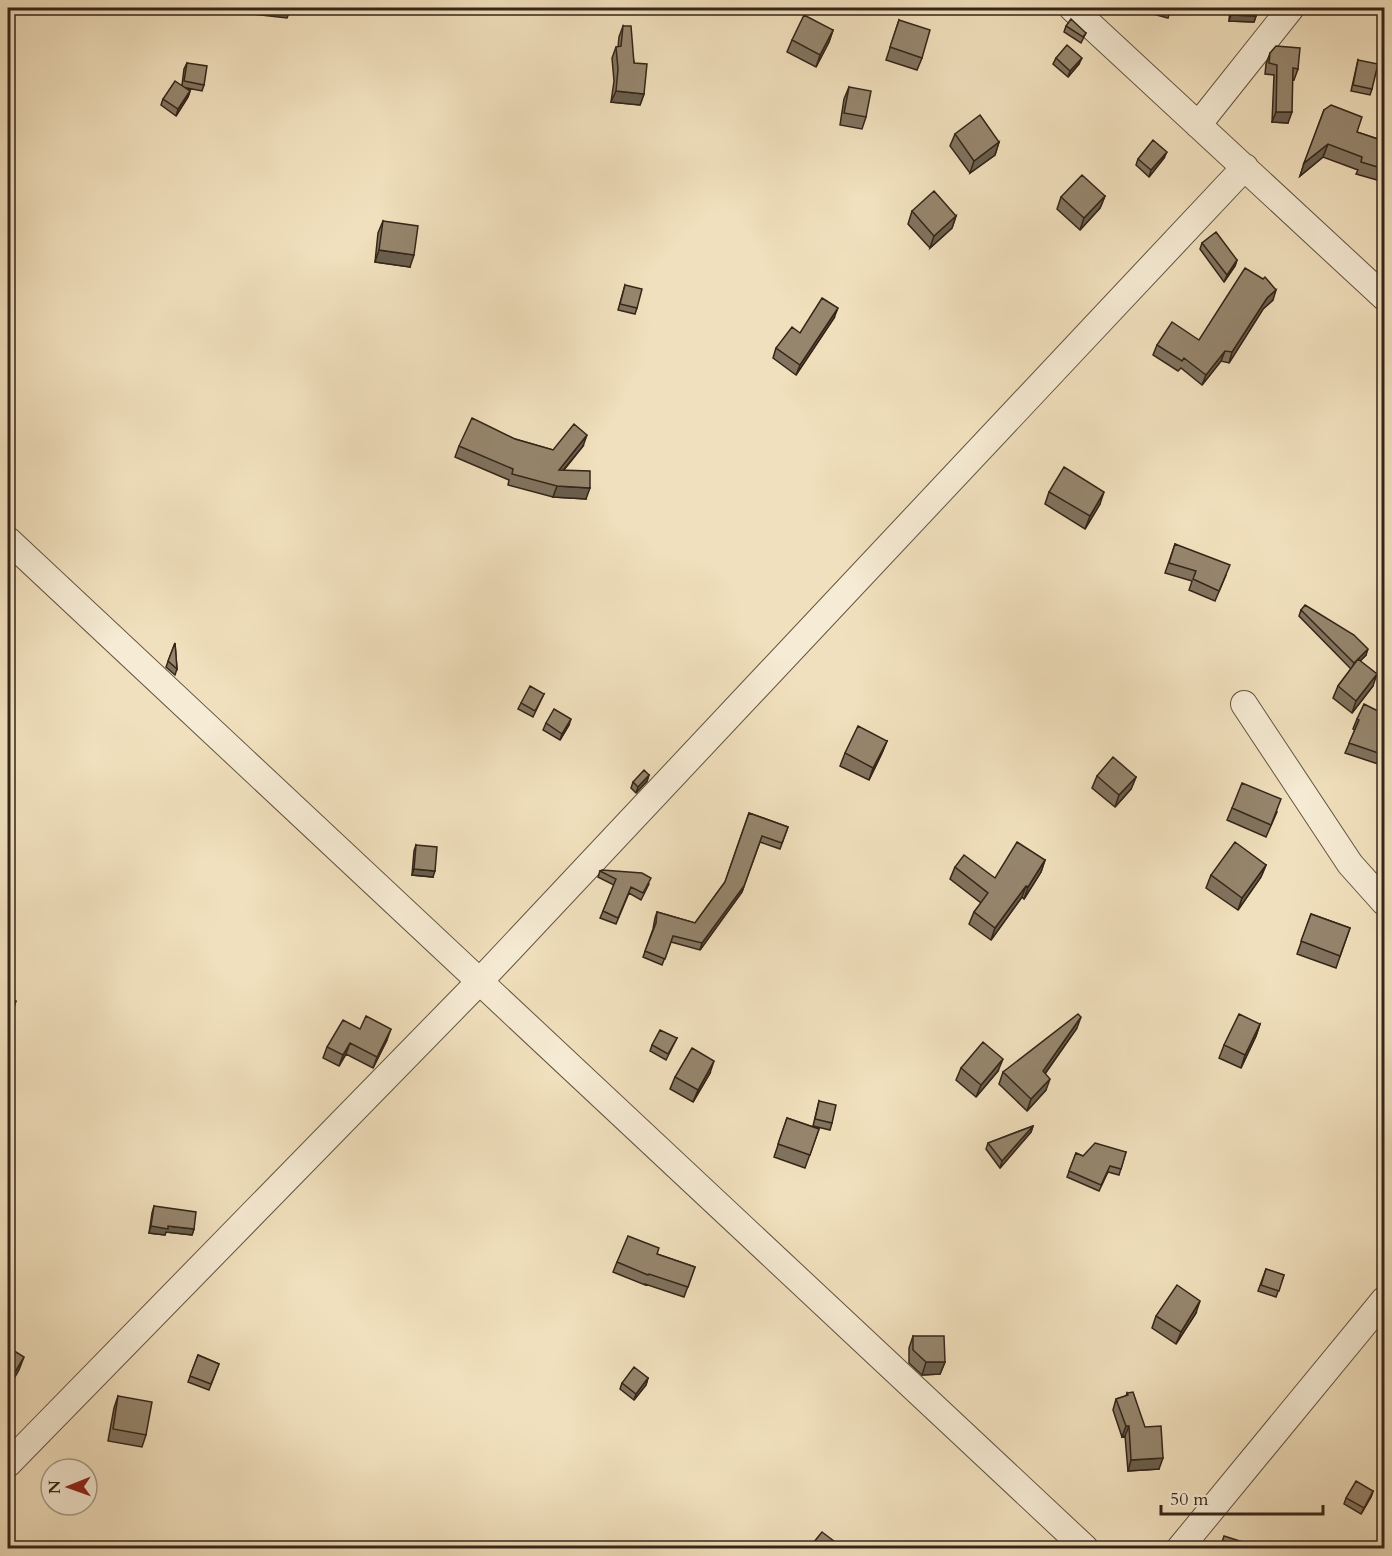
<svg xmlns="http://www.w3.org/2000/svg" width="1392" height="1556" viewBox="0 0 1392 1556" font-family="Cardo,serif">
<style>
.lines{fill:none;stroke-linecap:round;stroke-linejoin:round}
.minor-casing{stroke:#635441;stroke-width:28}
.minor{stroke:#f6ebd4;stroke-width:26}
.wall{fill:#81735f;stroke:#342518;stroke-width:1.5}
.shaded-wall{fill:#695e4d;stroke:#342518;stroke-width:1.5}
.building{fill:#96866e;stroke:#342518;stroke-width:1.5}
</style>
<rect width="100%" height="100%" fill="#f1e0bd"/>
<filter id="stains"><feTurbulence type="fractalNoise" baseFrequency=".00333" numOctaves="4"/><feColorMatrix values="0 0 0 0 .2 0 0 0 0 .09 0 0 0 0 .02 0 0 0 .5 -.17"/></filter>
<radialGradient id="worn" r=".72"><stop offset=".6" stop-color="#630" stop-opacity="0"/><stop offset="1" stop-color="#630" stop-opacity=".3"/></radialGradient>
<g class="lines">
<g class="minor-casing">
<path id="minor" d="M1072,8L1384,297
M1198,125L1291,8
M8,540L1085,1548
M1244,704L1350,864L1384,902
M8,1464L480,981L1245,167
M1180,1548L1384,1300"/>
</g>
<use href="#minor" class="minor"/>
</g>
<path class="wall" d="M1136,8H1171L1168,18L1135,9Z
M1230,8H1256V16L1254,22L1229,21Z
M899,20L922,58L917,70L886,60Z
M623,26L644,94L640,105L611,102L614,81L612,58L616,47H618L619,37Z
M1066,26L1086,33L1081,43L1064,32Z
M833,30L829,42L816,67L787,52L792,40Z
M1270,53L1298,69L1294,80L1292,79L1288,123L1272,122L1274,75L1265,74L1266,64Z
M1056,58L1079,64L1068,77L1053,64Z
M1358,60L1372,89L1370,95L1351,91Z
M187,63L204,85L202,91L187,88L190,91L188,97L176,116L161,105L163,99L182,85L184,69Z
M849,87L866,117L862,129L840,125L844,99Z
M1324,110L1357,132L1384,141V182L1356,174L1358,170L1323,157L1300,176Z
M955,134L999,142L995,155L970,173L950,146Z
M1164,158L1149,177L1136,165L1138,159Z
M1105,196L1100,208L1080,230L1057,209L1061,197Z
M912,211L956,216L952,228L930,248L908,224Z
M383,221L410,267L375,262L378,233Z
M1202,243L1237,260L1235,266L1224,282L1200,249Z
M625,285L637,308L635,314L618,310Z
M1273,300L1263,309L1229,363L1221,361L1202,385L1181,368L1178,371L1153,355L1157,345L1199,340Z
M834,318L796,375L773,358L776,348L800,333Z
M515,439L553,450L583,446L564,470L586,499L553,497L508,485L509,480L455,457L459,446Z
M1049,492L1100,504L1085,529L1045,504Z
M1175,544L1226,575L1215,601L1189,590L1192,581L1165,573Z
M1301,610L1366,655L1360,661L1373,686L1352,713L1333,698L1338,686L1351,669L1299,616Z
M175,643L177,669L175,675L166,667Z
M544,694L533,717L518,709L521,703Z
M1384,714V766L1345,753L1355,730L1353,729L1357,719Z
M546,723L569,725L560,740L543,730Z
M887,741L882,753L869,780L840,766L845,753Z
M649,775L647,781L636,793L631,788L633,782Z
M1097,776L1136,777L1131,789L1115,807L1092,788Z
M1232,808L1277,812L1266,837L1227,820Z
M749,813L788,827L780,849L760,842L742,892L700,950L671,942L662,965L643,957L653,929L655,918L657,912L695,923L725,882Z
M416,845L433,877L412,875L414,851Z
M1045,860L1041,872L1024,899L1022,897L991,940L969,924L974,912L981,903L950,879L955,867L995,878Z
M1266,865L1261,877L1238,910L1206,888L1211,875Z
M600,871L649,884L641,900L629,893L616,924L600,918L614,885L598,877Z
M1311,914L1350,928L1336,968L1297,954Z
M1260,1024L1256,1036L1241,1068L1219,1058L1224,1045Z
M1077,1028L1045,1074L1046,1090L1027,1111L999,1084L1003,1072Z
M360,1029L387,1040L373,1068L346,1054L339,1066L323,1058L327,1047Z
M677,1038L666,1060L650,1051L652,1045Z
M961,1068L998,1071L976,1097L956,1080Z
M710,1073L693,1102L670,1089L675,1077Z
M819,1101L832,1123L830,1130L813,1126Z
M787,1118L819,1129L805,1168L774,1157Z
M1033,1126L1031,1132L1000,1168L986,1149L988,1143Z
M1126,1152L1119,1175L1108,1172L1099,1191L1067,1177L1076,1153L1083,1156Z
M154,1206L194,1229L192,1235L166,1232L165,1235L149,1233L152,1213Z
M657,1254L695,1267L684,1297L645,1284V1285L613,1272L617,1262Z
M1266,1269L1284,1275L1276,1297L1258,1291Z
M1196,1313L1176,1344L1152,1328L1156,1316Z
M913,1336L945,1362L940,1374L922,1375L909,1363V1348Z
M198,1355L219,1364L209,1390L188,1382Z
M648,1378L646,1385L634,1400L620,1389L622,1383Z
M1127,1393L1159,1469L1128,1471L1125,1436L1122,1437L1113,1410L1116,1399L1126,1396Z
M118,1396L146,1435L142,1447L108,1441L114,1408Z
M1373,1491L1371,1497L1361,1514L1344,1504L1346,1498Z"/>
<path class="shaded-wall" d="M255,8H291L287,18L252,14Z
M556,8H578L576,12L555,11Z
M1231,15L1256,16L1254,22L1229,21Z
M833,30L829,42L816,67L820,55Z
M1082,58L1079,64L1068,77L1070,71Z
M190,91L188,97L176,116L178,109Z
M616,91L644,94L640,105L611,102Z
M1276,112H1292L1288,123L1272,122Z
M999,142L995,155L970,173L974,161Z
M1328,144L1323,157L1300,176L1304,163Z
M1167,152L1164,158L1149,177L1151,170Z
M1105,196L1100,208L1080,230L1084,218Z
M956,216L952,228L930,248L934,236Z
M379,250L414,255L410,267L375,262Z
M1237,260L1235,266L1224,282L1227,275Z
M1276,290L1273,300L1263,309L1229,363L1232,352L1267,298Z
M838,308L834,318L796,375L800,365Z
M1225,351L1221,361L1202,385L1206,375Z
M587,435L583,446L555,480L559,470Z
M557,486L590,488L586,499L553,497Z
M1104,492L1100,504L1085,529L1090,516Z
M1368,649L1366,655L1352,669L1354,663Z
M1377,674L1373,686L1352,713L1356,701Z
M571,719L569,725L560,740L562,734Z
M887,741L882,753L869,780L873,768Z
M649,775L647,781L636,793L638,787Z
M1136,777L1131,789L1115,807L1119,795Z
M1045,860L1041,872L1024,899L1028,887Z
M1266,865L1261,877L1238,910L1242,898Z
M414,869L435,871L433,877L412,875Z
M744,886L742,892L700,950L702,943Z
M1026,886L1022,897L991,940L995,928Z
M16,1001L12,1013L8,1021V1016Z
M1081,1017L1077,1028L1038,1083L1043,1071Z
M1260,1024L1256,1036L1241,1068L1245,1055Z
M391,1029L387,1040L373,1068L377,1057Z
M350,1043L346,1054L339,1066L343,1055Z
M1003,1059L998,1071L976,1097L981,1085Z
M714,1061L710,1073L693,1102L698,1090Z
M1050,1079L1046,1090L1027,1111L1031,1099Z
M1033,1126L1031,1132L1000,1168L1002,1161Z
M151,1226H168L194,1229L192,1235L166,1232L165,1235L149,1233Z
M1200,1301L1196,1313L1176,1344L1181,1332Z
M24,1357L19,1370L8,1389V1384Z
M926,1362H945L940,1374L922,1375Z
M648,1378L646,1385L634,1400L636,1394Z
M1126,1426H1129L1125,1436L1122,1437Z
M1163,1458L1159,1469L1128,1471L1131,1460Z
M1373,1491L1371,1497L1361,1514L1364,1508Z"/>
<path class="building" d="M1232,8H1256V16L1231,15Z
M804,15L833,30L820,55L792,40Z
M1071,19L1086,33L1083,37L1066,26Z
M899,20L930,30L922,58L890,47Z
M623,26H631L634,63L647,64L644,94L616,91L618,69L616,47L621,46Z
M1067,45L1082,58L1070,71L1056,58Z
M1276,46L1300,48L1298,69L1293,68L1292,112H1276L1277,65L1269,63L1270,53Z
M1358,60L1378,64L1372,89L1353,85Z
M187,63L207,66L204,85L184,81Z
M175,81L190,91L178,109L163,99Z
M849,87L871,91L866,117L844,113Z
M1331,105L1362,117L1357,132L1384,141V169L1361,162L1362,157L1328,144L1304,163L1324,110Z
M980,115L999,142L974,161L955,134Z
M1153,140L1167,152L1151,170L1138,159Z
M1082,175L1105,196L1084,218L1061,197Z
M934,191L956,216L934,236L912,211Z
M383,221L418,226L414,255L379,250Z
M1216,232L1237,260L1227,275L1202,243Z
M1245,268L1263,279L1265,277L1276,290L1267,298L1232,352L1225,351L1206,375L1184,358L1182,361L1157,345L1172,322L1199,340Z
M625,285L642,289L637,308L620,304Z
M822,298L838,308L800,365L776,348L792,327L800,333Z
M472,418L515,439L553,450L574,424L587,435L559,470L590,471V488L557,486L512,474L513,469L459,446Z
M1064,467L1104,492L1090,516L1049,492Z
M1175,544L1230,565L1219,591L1193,579L1196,571L1169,563Z
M1305,605L1354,635L1368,649L1354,663L1301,610Z
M175,643L177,669L168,661Z
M1358,659L1377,674L1356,701L1338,686Z
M530,686L544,694L535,711L521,703Z
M1364,704L1384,714V755L1349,743L1359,720L1357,719Z
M554,709L571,719L562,734L546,723Z
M858,726L887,741L873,768L845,753Z
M1113,757L1136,777L1119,795L1097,776Z
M644,770L649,775L638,787L633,782Z
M1242,783L1281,799L1271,825L1232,808Z
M749,813L788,827L782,843L762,836L744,886L702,943L673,936L665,959L645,951L656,923L657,912L695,923L725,882Z
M1017,842L1045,860L1028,887L1026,886L995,928L974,912L988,893L955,867L964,855L995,878Z
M1235,842L1266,865L1242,898L1211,875Z
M416,845L437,847L435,871L414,869Z
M602,870L642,873L651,878L643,893L631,887L618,918L603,911L616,879L600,871Z
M1311,914L1350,928L1340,956L1301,941Z
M8,996L16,1001L8,1016Z
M1078,1014L1081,1017L1043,1071L1050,1079L1031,1099L1003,1072Z
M1239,1014L1260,1024L1245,1055L1224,1045Z
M366,1016L391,1029L377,1057L350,1043L343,1055L327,1047L343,1020L360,1029Z
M660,1030L677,1038L668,1054L652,1045Z
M983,1042L1003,1059L981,1085L961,1068Z
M692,1048L714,1061L698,1090L675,1077Z
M819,1101L836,1105L832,1123L815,1119Z
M787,1118L819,1129L810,1155L778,1144Z
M1033,1126L1002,1161L988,1143Z
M1095,1143L1126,1152L1121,1169L1110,1166L1101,1185L1069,1171L1076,1153L1083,1156Z
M154,1206L196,1212L194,1229L168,1226V1229L151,1226Z
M628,1236L659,1248L657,1254L695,1267L688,1287L649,1274L648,1275L617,1262Z
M1266,1269L1284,1275L1279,1291L1261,1285Z
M1177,1285L1200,1301L1181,1332L1156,1316Z
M913,1336H944L945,1362H926L913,1350Z
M8,1347L24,1357L8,1384Z
M198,1355L219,1364L211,1384L190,1376Z
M634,1367L648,1378L636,1394L622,1383Z
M1133,1392L1145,1427L1161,1426L1163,1458L1131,1460L1129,1426H1126L1116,1399L1128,1395L1127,1393Z
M118,1396L152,1402L146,1435L113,1429Z
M1356,1481L1373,1491L1364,1508L1346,1498Z
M822,1532L843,1548H809Z
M1224,1536L1243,1542L1241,1548H1220Z
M769,1543L786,1548H768Z"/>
<rect width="1392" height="1556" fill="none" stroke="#f1e0bd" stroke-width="30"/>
<rect x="9" y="9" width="1374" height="1538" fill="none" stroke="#342518" stroke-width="3"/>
<rect x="15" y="15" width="1362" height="1526" fill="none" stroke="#342518" stroke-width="1.5"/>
<g transform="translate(69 1487) rotate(269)"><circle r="28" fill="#f6ebd4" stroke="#a89c89" stroke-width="1.5"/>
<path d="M0-4.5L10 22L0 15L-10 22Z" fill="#8f2418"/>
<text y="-9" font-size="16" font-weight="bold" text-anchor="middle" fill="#342518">N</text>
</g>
<path d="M1161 1505v9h162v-9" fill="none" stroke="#342518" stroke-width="3"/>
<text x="1170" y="1505" font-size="18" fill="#342518" stroke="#f6ebd4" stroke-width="4.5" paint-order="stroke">50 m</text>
<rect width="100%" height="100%" filter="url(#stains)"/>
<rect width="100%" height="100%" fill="url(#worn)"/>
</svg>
